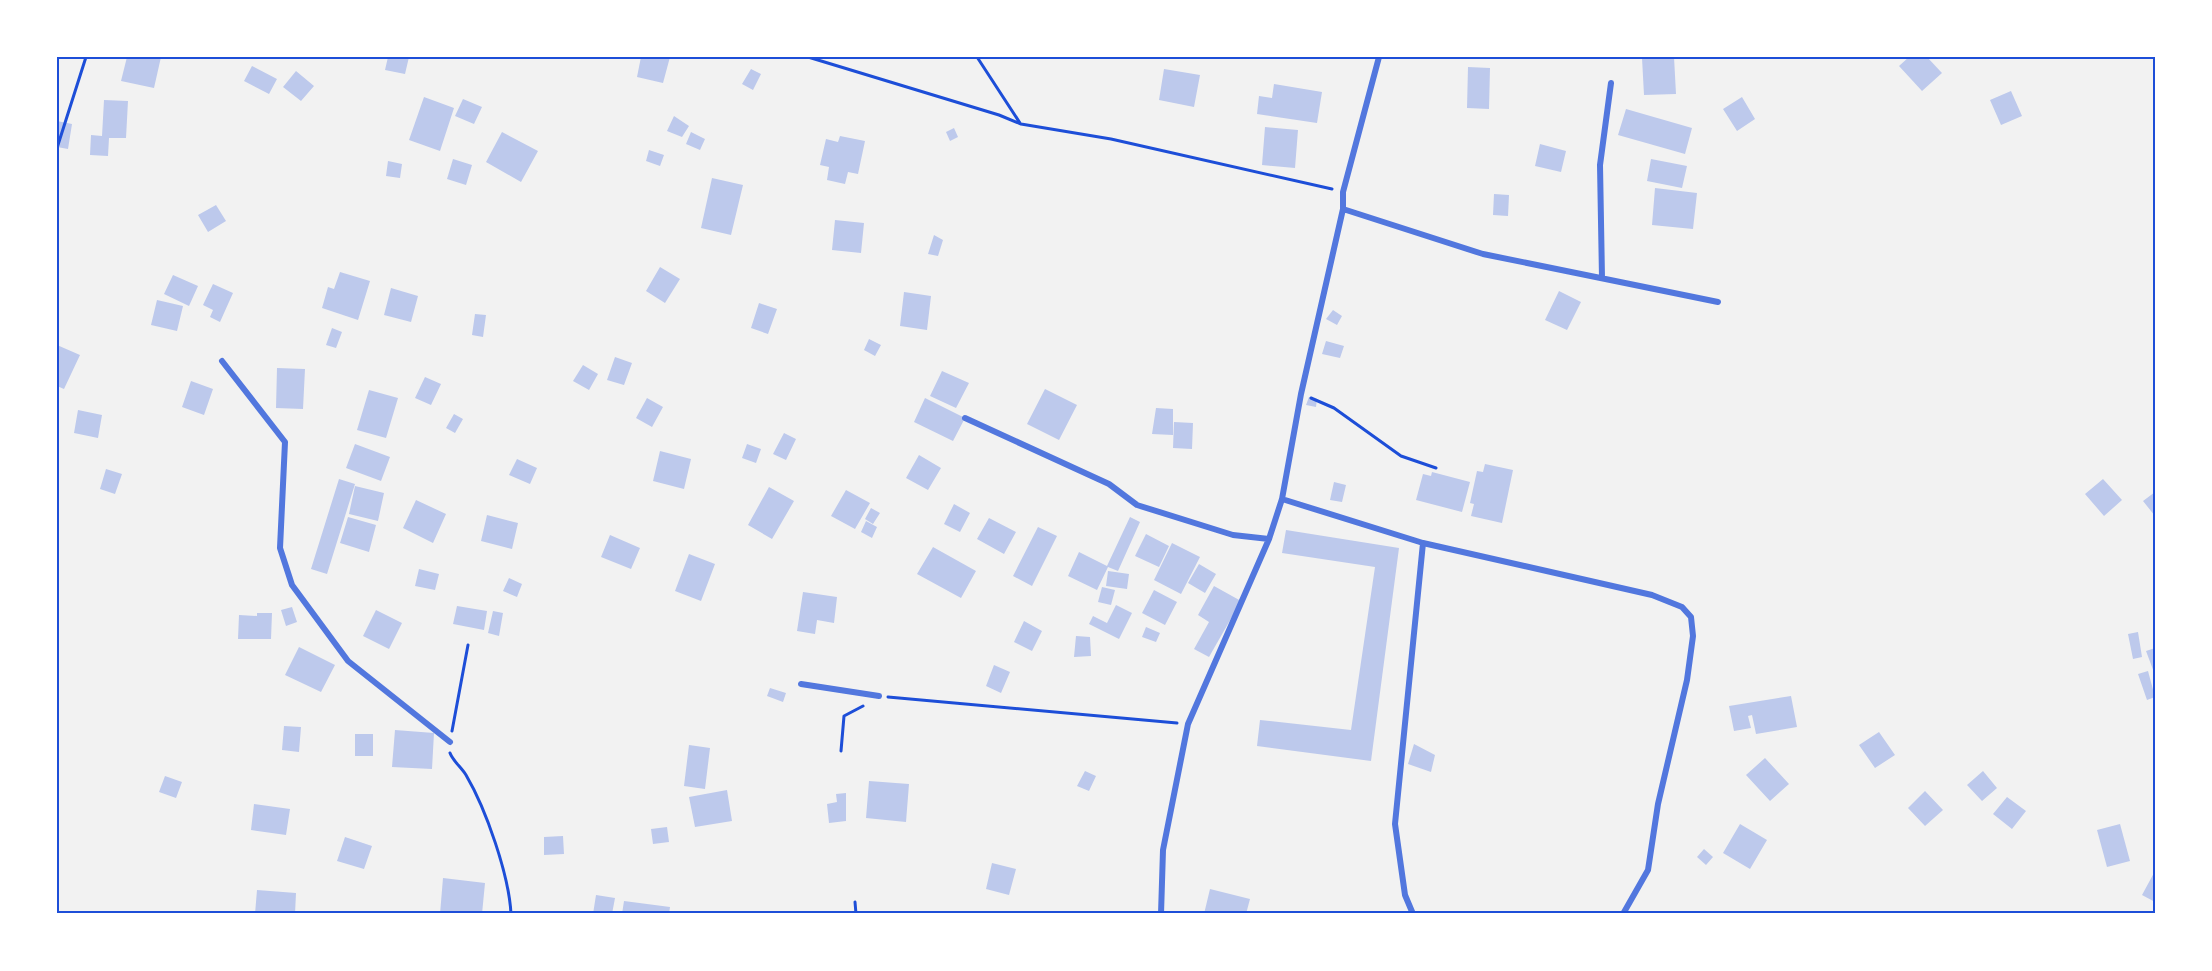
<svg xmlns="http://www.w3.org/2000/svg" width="2212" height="971" viewBox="0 0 2212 971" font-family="'Libre Baskerville',serif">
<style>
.building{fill:#bdc9ec}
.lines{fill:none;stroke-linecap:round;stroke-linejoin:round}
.path{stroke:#1d4ed8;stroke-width:3}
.minor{stroke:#5277de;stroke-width:6}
.neatline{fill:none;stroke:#1d4ed8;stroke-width:2}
</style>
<rect width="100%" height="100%" fill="#f2f2f2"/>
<path class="building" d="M127,57H161L154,88L121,81Z
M388,57H409L405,74L385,70Z
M641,57H670L663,83L637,77Z
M1674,57L1676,94L1644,95L1642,58Z
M1909,57H1927L1942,73L1922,91L1899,66Z
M252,66L277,79L269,94L244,81Z
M1468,67L1490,68L1489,109L1467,108Z
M751,69L761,74L753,90L742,84Z
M1164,69L1200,75L1194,107L1159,100Z
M296,71L314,86L301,101L283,87Z
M1274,84L1322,92L1317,123L1257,114L1259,96L1272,98Z
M2011,91L2022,116L2001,125L1990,100Z
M424,97L454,108L440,151L409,140Z
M1742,97L1755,119L1737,131L1723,109Z
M463,99L482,107L474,124L455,116Z
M104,100L128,101L126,138H109L108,156L90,155L91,135L102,136Z
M1626,109L1692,128L1685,154L1618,135Z
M674,116L689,126L682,137L667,131Z
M57,121L72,124L68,149L57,147Z
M1265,127L1298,130L1295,168L1262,165Z
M954,128L958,137L950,141L946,132Z
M502,132L538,151L521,182L486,162Z
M691,132L705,139L700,150L686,144Z
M840,136L865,141L858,174L848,172L845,184L827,180L829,167L820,165L826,139L838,142Z
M1540,144L1566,151L1561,172L1535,166Z
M649,150L664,155L660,166L646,161Z
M453,159L472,165L466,185L447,179Z
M1651,159L1687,166L1682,188L1647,181Z
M388,161L402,164L400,178L386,176Z
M712,178L743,185L731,235L701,228Z
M1655,188L1697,193L1693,229L1652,225Z
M1494,194L1509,195L1508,216L1493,215Z
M216,205L226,221L208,232L198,215Z
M835,220L864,223L861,253L832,250Z
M934,235L943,240L938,256L928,254Z
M660,267L680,279L665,303L646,291Z
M340,272L370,281L358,320L322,308L328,287L334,289Z
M173,275L198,286L189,306L164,294Z
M213,284L233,293L220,322L210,317L213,310L203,305Z
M391,288L418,296L411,322L384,315Z
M1559,291L1581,302L1567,330L1545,320Z
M904,292L931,296L927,330L900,326Z
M157,300L183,306L177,331L151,325Z
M759,303L777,309L768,334L751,328Z
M1333,310L1342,316L1337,325L1326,319Z
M475,314L486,315L483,337L472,335Z
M332,328L342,332L336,348L326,345Z
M869,339L881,345L875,356L864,350Z
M1326,341L1344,346L1340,358L1322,354Z
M57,345L80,355L64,389L57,386Z
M615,357L632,363L624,385L607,380Z
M583,365L598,374L589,390L573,381Z
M277,368L305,369L303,409L276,408Z
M942,371L969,383L956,408L930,396Z
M425,377L441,384L431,405L415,398Z
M191,381L213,389L204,415L182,407Z
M1045,389L1077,405L1059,440L1027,424Z
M369,390L398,398L386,438L357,430Z
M1309,397L1317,399L1316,407L1306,405Z
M647,398L663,407L652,427L636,418Z
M925,398L965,418L953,441L914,422Z
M1156,408L1173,409V435L1152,434Z
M78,410L102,415L98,438L74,433Z
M454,414L463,419L455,433L446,428Z
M1174,422L1193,423L1192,449L1173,448Z
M784,433L796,439L786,460L773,454Z
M355,444L390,457L381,481L346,468Z
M747,444L761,449L756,463L742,458Z
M660,451L691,459L684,489L653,481Z
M919,455L941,468L928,490L906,478Z
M517,459L537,468L530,484L509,475Z
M1485,464L1513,470L1502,523L1471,516L1474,504L1470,503L1477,471L1483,472Z
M106,469L122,474L115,494L100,489Z
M1432,472L1470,482L1462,512L1416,500L1423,474L1431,476Z
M339,479L355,484L327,574L311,569Z
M2103,479L2122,500L2104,516L2085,494Z
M1334,482L1346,485L1342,502L1330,500Z
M355,486L384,493L378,521L349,514Z
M769,487L794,501L772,539L748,525Z
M846,490L870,503L855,529L831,516Z
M2155,492V516L2143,501Z
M416,500L446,514L433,543L403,528Z
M954,504L970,513L960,532L944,524Z
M871,508L880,513L873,524L865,519Z
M487,515L518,523L512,549L481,541Z
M348,517L376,525L369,552L340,543Z
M1130,517L1140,522L1118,571L1108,567L1097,590L1068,576L1079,552L1107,566Z
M989,518L1016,532L1004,554L977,539Z
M866,521L877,527L872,538L861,532Z
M1038,527L1057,536L1032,586L1013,576Z
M1286,530L1399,548L1371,761L1257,746L1260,720L1351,730L1375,567L1282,553Z
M1146,534L1169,546L1159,567L1135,556Z
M610,535L640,548L631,569L601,557Z
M1172,543L1200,557L1181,594L1154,580Z
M933,547L976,571L961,598L917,574Z
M689,554L715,564L701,601L675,591Z
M1199,564L1216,574L1205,593L1188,583Z
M419,569L439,574L435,590L415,586Z
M1108,571L1129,574L1127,589L1106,586Z
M509,578L522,584L517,597L503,591Z
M1214,586L1241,601L1209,657L1194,649L1209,622L1198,615Z
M1102,587L1115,590L1111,605L1098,602Z
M1154,590L1177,602L1165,625L1142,613Z
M803,592L837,597L834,623L817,620L815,634L797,631Z
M1116,605L1132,613L1119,639L1089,624L1093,616L1107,623Z
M457,606L487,611L484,630L453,624Z
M292,607L297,622L286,626L281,610Z
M376,610L402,623L389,649L363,636Z
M493,611L503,613L499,636L488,633Z
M257,613H272L271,639H238L239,615L257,616Z
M1024,621L1042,631L1032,651L1014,642Z
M1146,627L1160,633L1156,642L1142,637Z
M2138,632L2142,657L2133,659L2128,634Z
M1076,636L1090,637L1091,656L1074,657Z
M299,647L335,665L321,692L285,675Z
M2155,648V675L2146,651Z
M994,665L1010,672L1001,693L986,686Z
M2148,671L2155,697L2147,700L2138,674Z
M770,688L786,693L783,702L767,696Z
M1791,696L1797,727L1756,734L1752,715L1748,716L1751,728L1734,731L1729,706Z
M284,726L301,727L299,752L282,750Z
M395,730L434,733L432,769L392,767Z
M1879,732L1895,755L1875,768L1859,745Z
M355,734H373V756H355Z
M1414,744L1435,755L1431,772L1408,764Z
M689,745L710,748L705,789L684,786Z
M1765,758L1789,784L1770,801L1746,775Z
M1085,771L1096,776L1089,791L1077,786Z
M1983,771L1997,788L1982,801L1967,785Z
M165,776L182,782L176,798L159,792Z
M869,781L909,784L906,822L866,818Z
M727,790L732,821L695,827L689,797Z
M1925,791L1943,810L1925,826L1908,808Z
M846,793V821L829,823L827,804L837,802L836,794Z
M2007,797L2026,811L2012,829L1993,814Z
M254,804L290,809L286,835L251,830Z
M1740,824L1767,840L1750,869L1723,853Z
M2120,824L2130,861L2107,867L2097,830Z
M667,827L669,842L653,844L651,829Z
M563,836L564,854L544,855V837Z
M345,837L372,846L364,869L337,861Z
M1704,849L1713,857L1706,865L1697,857Z
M992,863L1016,869L1009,895L986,889Z
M2155,871V902L2142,895Z
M443,878L485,883L482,914H440Z
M1210,889L1250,899L1246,914H1204Z
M257,890L296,893L295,914H255Z
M596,895L615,898L612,914H593Z
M624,901L670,907L669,914H622Z"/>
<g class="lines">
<path class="path" d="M808,57L999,115L1021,124L1111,139L1332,189
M977,57L1020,123
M57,148L86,57
M1311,398L1334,408L1401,456L1436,468
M888,697L1177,723
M452,731L468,645
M841,751L844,716L863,706
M450,753C453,761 461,767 466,775C486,809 509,875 511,914
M855,902L856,914"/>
<path class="minor" d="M1343,209L1483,254L1718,302
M1602,278L1600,165L1611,83
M222,361L285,442L280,548L292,585L348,661L450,742
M965,418L1109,484L1137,505L1233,535L1269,539
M1282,499L1423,543L1652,595L1682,607L1691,617L1693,636L1687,680L1658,804L1648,870L1623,914
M801,684L879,696
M1161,914L1163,850L1188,724L1269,539L1282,499L1301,394L1343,209V192L1379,57
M1413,914L1405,895L1395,824L1423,543"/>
</g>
<rect width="2212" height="971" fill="none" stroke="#ffffff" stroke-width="117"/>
<rect x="58" y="58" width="2096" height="854" class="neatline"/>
</svg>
